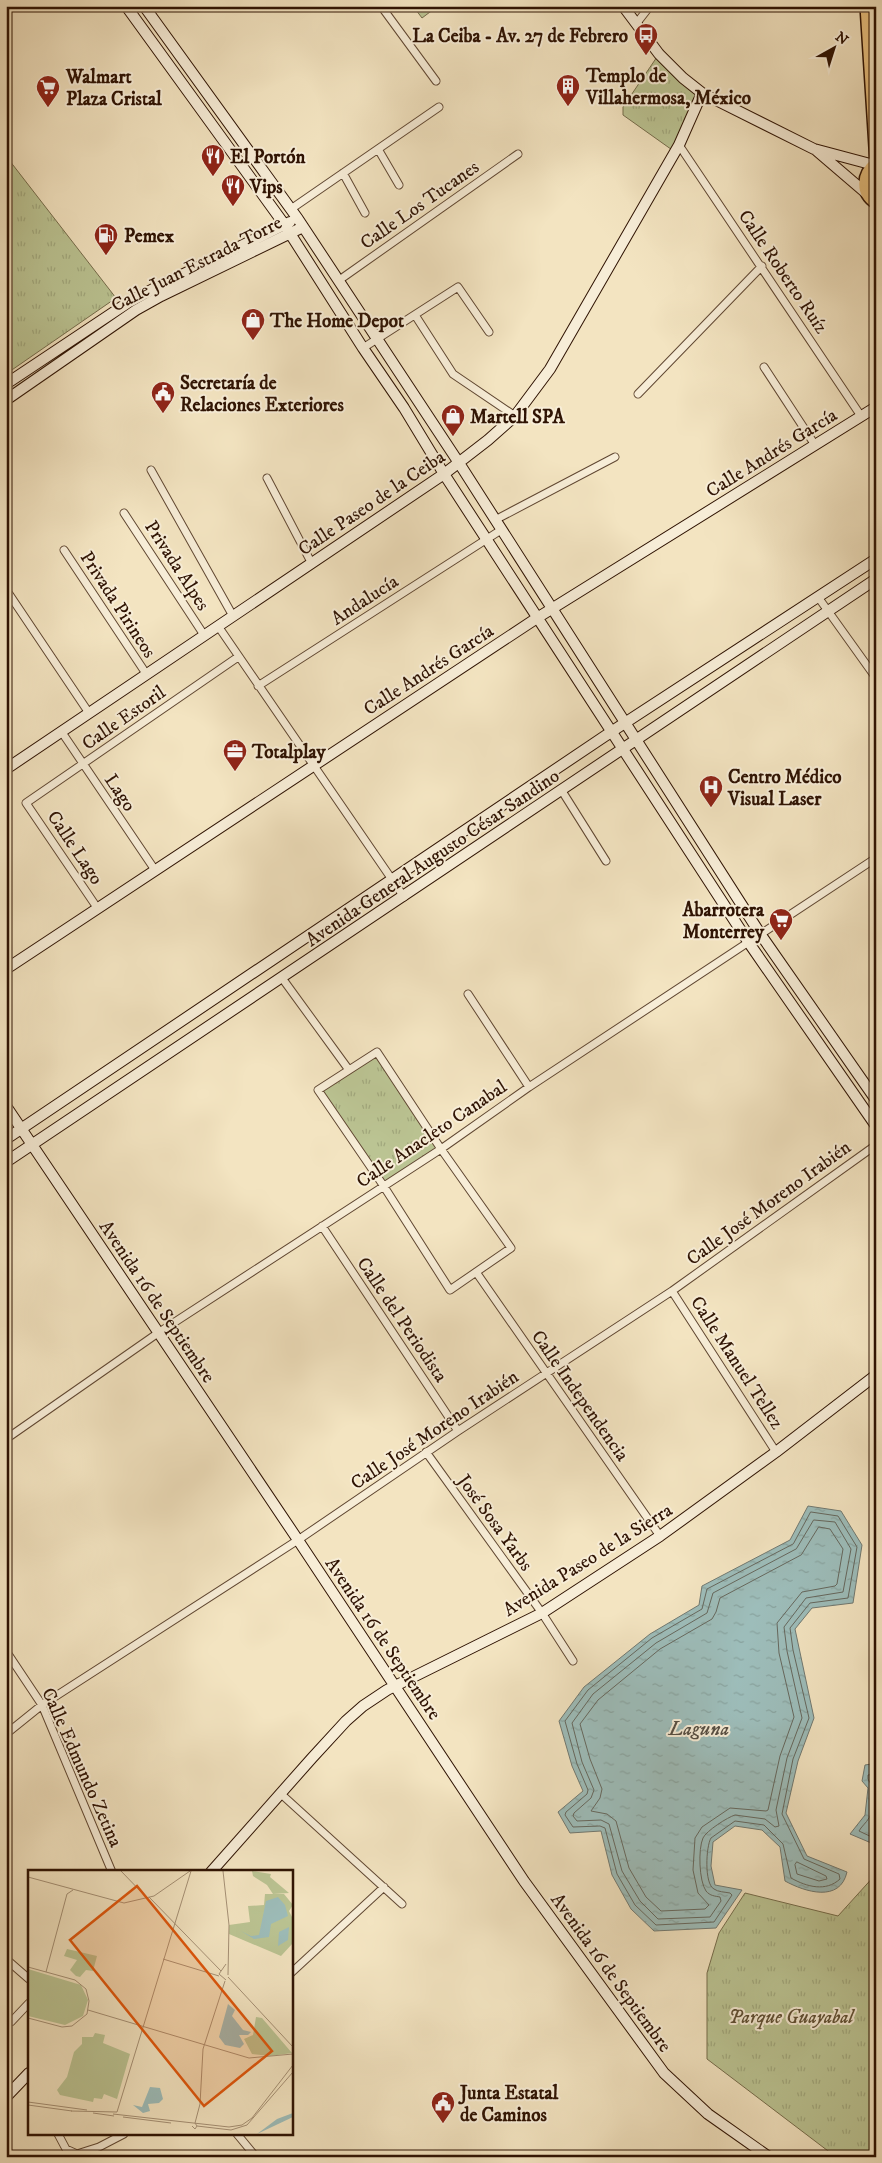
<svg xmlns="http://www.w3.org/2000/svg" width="882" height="2163" viewBox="0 0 882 2163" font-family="'IM FELL DW Pica',serif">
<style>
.grass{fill:url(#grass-tufts);stroke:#756c4b}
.pitch{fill:#bbc493;stroke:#756c4b}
.water{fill:url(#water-ripples);stroke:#717971}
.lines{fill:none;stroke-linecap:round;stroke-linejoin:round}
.shore{stroke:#66685e;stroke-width:1}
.street-casing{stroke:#604732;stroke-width:9}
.secondary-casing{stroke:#2f1303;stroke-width:12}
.primary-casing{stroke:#2f1303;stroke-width:14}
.street{stroke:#f7edd7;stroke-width:7}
.secondary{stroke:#f7edd7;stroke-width:10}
.primary{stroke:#eac280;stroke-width:11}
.labels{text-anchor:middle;stroke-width:4;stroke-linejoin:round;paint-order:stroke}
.poi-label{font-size:19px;font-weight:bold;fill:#2f1303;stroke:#f7edd7;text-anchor:start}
.street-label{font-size:19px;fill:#2f1303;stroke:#f7edd7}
.park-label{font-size:19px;font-style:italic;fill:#605135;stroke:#f7edd7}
.water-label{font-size:20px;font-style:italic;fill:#564e43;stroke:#f7edd7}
.inset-road{fill:none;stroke:#a59075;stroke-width:1}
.view{fill:#df560c;fill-opacity:0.15;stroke:#df560c;stroke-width:2.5}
.inset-edge{fill:none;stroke:#2f1303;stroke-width:2.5}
</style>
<defs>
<pattern id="grass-tufts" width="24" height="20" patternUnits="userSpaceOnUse" patternTransform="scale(1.25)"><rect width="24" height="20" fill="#bbc493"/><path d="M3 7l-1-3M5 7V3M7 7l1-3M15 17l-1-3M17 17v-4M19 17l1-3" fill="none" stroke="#a1a87d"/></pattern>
<pattern id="water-ripples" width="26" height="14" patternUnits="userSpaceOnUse" patternTransform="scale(1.25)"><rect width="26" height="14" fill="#9dbdba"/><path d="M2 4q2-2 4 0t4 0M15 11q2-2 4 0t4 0" fill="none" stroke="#88a29e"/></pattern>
</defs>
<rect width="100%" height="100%" fill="#f3e4c1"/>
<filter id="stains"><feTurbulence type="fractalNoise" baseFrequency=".004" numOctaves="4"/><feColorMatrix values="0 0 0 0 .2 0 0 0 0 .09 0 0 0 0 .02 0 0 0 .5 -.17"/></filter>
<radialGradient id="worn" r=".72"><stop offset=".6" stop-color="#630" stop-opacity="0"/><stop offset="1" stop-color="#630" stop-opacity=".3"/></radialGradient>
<path class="grass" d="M659,54L702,93L675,152L623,115V107Z
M6,156L116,298L6,374Z
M377,1052L441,1149L383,1185L318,1090Z
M876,1874V2157H836L707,2059V1973L719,1933L745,1893L838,1916Z"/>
<path class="pitch" d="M413,6H438L422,18Z"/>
<path class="water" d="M808,1506L841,1511L862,1545L853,1603L812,1608L795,1629L814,1718L798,1761L786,1813L807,1856L847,1872C840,1903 805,1892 785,1881L780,1847L762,1830L735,1826L713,1842L711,1866L715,1885L742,1890L716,1928L654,1931L631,1909L612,1875L601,1831L570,1833L558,1812L583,1791L572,1766L559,1721L584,1687L650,1634L699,1605L702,1586L790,1540Z
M871,1764L876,1774V1845L850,1834L865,1815L868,1788L862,1781L865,1765Z"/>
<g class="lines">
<path class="shore" d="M811,1512L838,1516L857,1547L848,1598L810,1603L790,1628L793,1650L809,1718L793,1759L782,1814L804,1859L839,1874L840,1879C826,1892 807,1887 791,1878L783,1844L764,1825L735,1821L711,1838C706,1846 704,1884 714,1889C718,1892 725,1892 730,1893L732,1895L714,1922L656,1925L635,1905L617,1874L605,1828L600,1826L573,1827L565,1815L566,1812L587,1794L588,1790L577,1764L565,1721L588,1690L652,1638L702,1609L707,1589L793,1544Z
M814,1520L835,1522L851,1549L843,1592L806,1598L784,1627L787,1651L802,1718L787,1758L776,1810L779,1826L775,1827L765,1819L735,1815C728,1817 706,1831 703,1838C698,1849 699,1881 706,1891C710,1896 715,1896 720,1897L721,1901L710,1917L658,1919L640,1901L622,1871L609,1824L601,1820L577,1821L573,1816L574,1813L591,1798L594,1790L582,1762L572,1723L593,1694L656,1643L707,1613L713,1593L796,1549Z
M819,1527L830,1529L843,1549L837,1584L835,1586L802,1592L777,1623L779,1653L794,1717L780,1756L768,1810L766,1811L730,1808L702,1827L695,1838L693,1870L698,1893L709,1905L705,1909L661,1911L646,1897L629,1868L616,1821L607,1814L591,1811L600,1798L602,1789L590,1759L580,1724L598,1700L660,1649L712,1619L716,1612L720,1598L801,1555Z
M876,1774L868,1775V1779C875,1789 876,1808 869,1818C866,1823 861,1827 859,1831L876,1839
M797,1862L826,1876L827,1879L819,1881L797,1874L795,1865Z"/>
<g class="street-casing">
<path id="street" d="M381,6L436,81
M636,24L650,6
M679,145L861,416
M378,149L399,185
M343,173L365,213
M291,209L439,107
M338,281L518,154
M415,315L453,374L515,416
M363,348L458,287L489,332
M764,367L815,445
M638,394L762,266
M151,470L233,616
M267,478L312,564
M124,513L204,635
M495,520L615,457
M64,550L147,675
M7,591L89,713
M818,597L876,678
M218,626L404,897
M258,686L501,530
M61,731L155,870
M562,791L606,861
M98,909L26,803L238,657
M282,978L349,1070
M468,994L529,1087
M377,1052L441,1149L511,1248L450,1290L383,1185L318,1090Z
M322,1226L458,1431
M476,1272L660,1536
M672,1291L776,1452
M6,1439L158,1333L441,1149L529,1087L876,858
M426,1452L542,1613L573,1661
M6,1651L42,1705L112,1872
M6,1734L42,1705L298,1540L458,1431L672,1291L876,1145
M280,1793L402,1904
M6,1959L29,1979
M291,1973L384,1887
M11,2022L29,2003
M58,2134L66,2149L77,2154L99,2147L124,2134
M237,2134L256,2157"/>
</g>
<g class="secondary-casing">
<path id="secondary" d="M126,6L284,224L363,348L404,408L444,474L749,943L876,1126
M144,6L298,219L459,463L761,935L876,1100
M623,6L659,54L683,78L702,93L814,149L874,165
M817,151L866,193
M6,384L129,302L155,288L290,222
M6,400L136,310L161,296L303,227
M6,769L444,474L488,440L515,416L550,369L679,145L702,93
M6,969L537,618L876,407
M6,1106L298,1540L524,1881L664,2073L708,2114L769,2157
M6,1139L611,732L876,559
M6,1162L876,579
M211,1872L312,1758L346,1721L363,1706L387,1690L542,1613L660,1536L776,1452L876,1375
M6,2097L29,2073"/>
</g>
<g class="primary-casing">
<path id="primary" d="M866,6L876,163C862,174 860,193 876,203"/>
</g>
<use href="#street" class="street"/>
<use href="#secondary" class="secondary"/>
<use href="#primary" class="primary"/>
</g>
<defs>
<g id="bus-pin" transform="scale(1.25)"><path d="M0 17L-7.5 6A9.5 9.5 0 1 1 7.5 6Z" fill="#8f2418" stroke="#f7edd7"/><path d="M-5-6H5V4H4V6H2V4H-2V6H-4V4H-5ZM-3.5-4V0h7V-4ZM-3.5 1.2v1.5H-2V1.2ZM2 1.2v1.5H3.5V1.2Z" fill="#fff"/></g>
<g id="building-pin" transform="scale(1.25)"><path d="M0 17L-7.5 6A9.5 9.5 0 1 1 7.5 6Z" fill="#8f2418" stroke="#f7edd7"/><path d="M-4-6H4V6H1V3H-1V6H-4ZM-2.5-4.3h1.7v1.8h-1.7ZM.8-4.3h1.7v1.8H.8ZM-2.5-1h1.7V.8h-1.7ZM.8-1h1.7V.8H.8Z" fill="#fff"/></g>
<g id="supermarket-pin" transform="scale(1.25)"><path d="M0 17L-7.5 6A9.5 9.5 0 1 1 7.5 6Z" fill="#8f2418" stroke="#f7edd7"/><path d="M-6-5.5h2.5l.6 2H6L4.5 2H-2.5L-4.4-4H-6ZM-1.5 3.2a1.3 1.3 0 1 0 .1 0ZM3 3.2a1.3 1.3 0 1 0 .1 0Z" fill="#fff"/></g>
<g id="restaurant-pin" transform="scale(1.25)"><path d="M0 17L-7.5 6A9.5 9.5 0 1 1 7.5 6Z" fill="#8f2418" stroke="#f7edd7"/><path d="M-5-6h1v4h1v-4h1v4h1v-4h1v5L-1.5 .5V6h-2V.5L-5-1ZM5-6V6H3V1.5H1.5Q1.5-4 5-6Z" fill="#fff"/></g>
<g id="fuel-pin" transform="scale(1.25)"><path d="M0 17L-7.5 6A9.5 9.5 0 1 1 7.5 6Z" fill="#8f2418" stroke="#f7edd7"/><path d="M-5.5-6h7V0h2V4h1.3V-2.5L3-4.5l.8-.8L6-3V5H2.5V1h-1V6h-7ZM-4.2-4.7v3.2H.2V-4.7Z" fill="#fff"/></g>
<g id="shop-pin" transform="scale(1.25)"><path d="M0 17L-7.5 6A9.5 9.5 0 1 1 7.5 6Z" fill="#8f2418" stroke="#f7edd7"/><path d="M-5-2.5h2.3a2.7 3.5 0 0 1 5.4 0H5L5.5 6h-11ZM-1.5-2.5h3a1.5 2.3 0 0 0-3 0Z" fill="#fff"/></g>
<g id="civic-pin" transform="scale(1.25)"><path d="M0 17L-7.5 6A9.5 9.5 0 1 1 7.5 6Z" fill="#8f2418" stroke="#f7edd7"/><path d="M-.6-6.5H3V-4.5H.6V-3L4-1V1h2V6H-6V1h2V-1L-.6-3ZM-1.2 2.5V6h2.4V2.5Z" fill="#fff"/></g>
<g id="office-pin" transform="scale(1.25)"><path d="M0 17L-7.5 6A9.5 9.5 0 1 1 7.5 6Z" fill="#8f2418" stroke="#f7edd7"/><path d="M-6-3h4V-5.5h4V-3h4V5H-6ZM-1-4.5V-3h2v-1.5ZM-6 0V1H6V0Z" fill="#fff"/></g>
<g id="hospital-pin" transform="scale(1.25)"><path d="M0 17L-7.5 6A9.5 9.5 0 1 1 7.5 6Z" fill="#8f2418" stroke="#f7edd7"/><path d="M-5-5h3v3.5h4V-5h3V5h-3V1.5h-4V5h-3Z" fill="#fff"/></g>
</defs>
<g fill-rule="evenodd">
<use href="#bus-pin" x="646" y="35"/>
<use href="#building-pin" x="568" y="86"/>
<use href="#supermarket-pin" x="48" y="87"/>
<use href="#restaurant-pin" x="213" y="156"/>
<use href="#restaurant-pin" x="233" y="186"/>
<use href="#fuel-pin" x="106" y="235"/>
<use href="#shop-pin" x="253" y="320"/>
<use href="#civic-pin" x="163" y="393"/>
<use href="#shop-pin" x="453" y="416"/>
<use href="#office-pin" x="235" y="751"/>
<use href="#hospital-pin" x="711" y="787"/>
<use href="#supermarket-pin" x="781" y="920"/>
<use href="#civic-pin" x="443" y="2103"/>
</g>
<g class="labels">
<g class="poi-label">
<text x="628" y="42" text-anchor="end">La Ceiba - Av. 27 de Febrero</text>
<text x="586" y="82">Templo de<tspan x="586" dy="22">Villahermosa, México</tspan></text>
<text x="66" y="83">Walmart<tspan x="66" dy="22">Plaza Cristal</tspan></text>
<text x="230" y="163">El Portón</text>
<text x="250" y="193">Vips</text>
<text x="124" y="242">Pemex</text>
<text x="270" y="327">The Home Depot</text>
<text x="180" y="389">Secretaría de<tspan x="180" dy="22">Relaciones Exteriores</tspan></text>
<text x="470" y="423">Martell SPA</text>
<text x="252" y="758">Totalplay</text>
<text x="728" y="783">Centro Médico<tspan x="728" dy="22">Visual Laser</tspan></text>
<text x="764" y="916" text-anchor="end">Abarrotera<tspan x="764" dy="22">Monterrey</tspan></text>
<text x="460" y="2099">Junta Estatal<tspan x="460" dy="22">de Caminos</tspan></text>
</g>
<g class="street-label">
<text transform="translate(419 204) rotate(-35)" y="7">Calle Los Tucanes</text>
<text transform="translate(196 263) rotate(-27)" y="7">Calle Juan Estrada Torre</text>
<text transform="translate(784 271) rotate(56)" y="7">Calle Roberto Ruíz</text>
<text transform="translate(771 452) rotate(-32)" y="7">Calle Andrés García</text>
<text transform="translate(371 502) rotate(-34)" y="7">Calle Paseo de la Ceiba</text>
<text transform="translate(178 565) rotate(57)" y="7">Privada Alpes</text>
<text transform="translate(364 599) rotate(-33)" y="7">Andalucía</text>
<text transform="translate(119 604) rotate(57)" y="7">Privada Pirineos</text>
<text transform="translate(428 669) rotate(-33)" y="7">Calle Andrés García</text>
<text transform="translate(123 717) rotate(-35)" y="7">Calle Estoril</text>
<text transform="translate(121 792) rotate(56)" y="7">Lago</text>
<text transform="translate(76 847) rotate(56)" y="7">Calle Lago</text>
<text transform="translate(432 857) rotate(-34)" y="7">Avenida General Augusto César Sandino</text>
<text transform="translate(431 1133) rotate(-34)" y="7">Calle Anacleto Canabal</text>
<text transform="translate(768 1202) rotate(-36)" y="7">Calle José Moreno Irabién</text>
<text transform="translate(158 1301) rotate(56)" y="7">Avenida 16 de Septiembre</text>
<text transform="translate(403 1319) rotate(56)" y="7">Calle del Periodista</text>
<text transform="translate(738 1362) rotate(57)" y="7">Calle Manuel Tellez</text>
<text transform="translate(581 1395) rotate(55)" y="7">Calle Independencia</text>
<text transform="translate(434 1429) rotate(-34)" y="7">Calle José Moreno Irabién</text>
<text transform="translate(496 1522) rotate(54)" y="7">José Sosa Yarbs</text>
<text transform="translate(587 1559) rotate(-32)" y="7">Avenida Paseo de la Sierra</text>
<text transform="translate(384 1638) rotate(56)" y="7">Avenida 16 de Septiembre</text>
<text transform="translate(83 1767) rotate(66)" y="7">Calle Edmundo Zetina</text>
<text transform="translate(612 1972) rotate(54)" y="7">Avenida 16 de Septiembre</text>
</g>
<g class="park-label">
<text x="791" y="2023">Parque Guayabal</text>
</g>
<g class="water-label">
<text x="699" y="1735">Laguna</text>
</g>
</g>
<g transform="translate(28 1870)">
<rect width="265" height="265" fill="#f3e4c1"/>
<path d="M237,24H256L265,35L261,41L265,49V73L253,86L201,64V55L222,52L220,36L236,35ZM39,79L69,86L65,101L58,100L52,107L48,106L42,100L49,90L36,86ZM228,147L234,148L264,183L242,186L224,184L216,169L225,165ZM67,163L77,165L75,173L102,184L89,229L76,224L74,229L66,228L65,232L32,225L29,220L39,207L46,182L54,174V167H65Z" fill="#bbc493"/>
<path d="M224,1L243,4L242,7L261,23L245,24L239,15L225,6Z" fill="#bbc493"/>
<path d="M0,99L53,115L60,130L55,146L37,155L0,146Z" fill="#bbc493"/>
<path d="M250,27L257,35L260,46L243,54L241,67L226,69L213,61L223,66L231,65L238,31ZM261,57L260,70L250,76L251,62ZM200,134L207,140L204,146L215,160L223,162L220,165H211L216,174L212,178L197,175L191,167ZM122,217L132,218L135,229L131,233L120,234L122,241L115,243L105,235L114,237ZM265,243V247L229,264L249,249Z" fill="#9dbdba"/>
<path class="inset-road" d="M93,1L119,28M195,1L201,55L200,105M0,7L96,33L126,26M126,26L162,1M121,27L193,101M135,89L191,106M0,97L47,110L58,119L61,131L59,144L44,156L34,157L0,148M18,102L39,24L45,20M200,107L265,177M198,110L191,104L198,94M60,140L221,188L265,184M0,232L59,240M0,235L44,241M43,241L89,242L163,1M65,243L86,246M85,244L201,257L214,255L224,248L265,195M95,247L143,253M164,256L167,259L169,256L167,253L172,234L175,179L197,111M169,256L203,260L219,255L265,202"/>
<path class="view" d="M109,16L244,181L176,236L42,70Z"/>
<rect width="265" height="265" class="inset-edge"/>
</g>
<rect width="882" height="2163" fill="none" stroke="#f3e4c1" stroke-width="25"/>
<rect x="8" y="8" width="867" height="2148" fill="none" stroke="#2f1303" stroke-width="2.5"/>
<rect x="12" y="12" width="857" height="2138" fill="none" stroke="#2f1303"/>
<g transform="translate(834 48) rotate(39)" stroke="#f7edd7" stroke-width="4" paint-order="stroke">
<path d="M0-4L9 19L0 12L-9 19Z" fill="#2f1303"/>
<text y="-8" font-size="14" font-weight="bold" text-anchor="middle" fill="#2f1303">N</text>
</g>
<rect width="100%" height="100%" filter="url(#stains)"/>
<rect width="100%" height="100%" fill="url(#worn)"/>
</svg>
